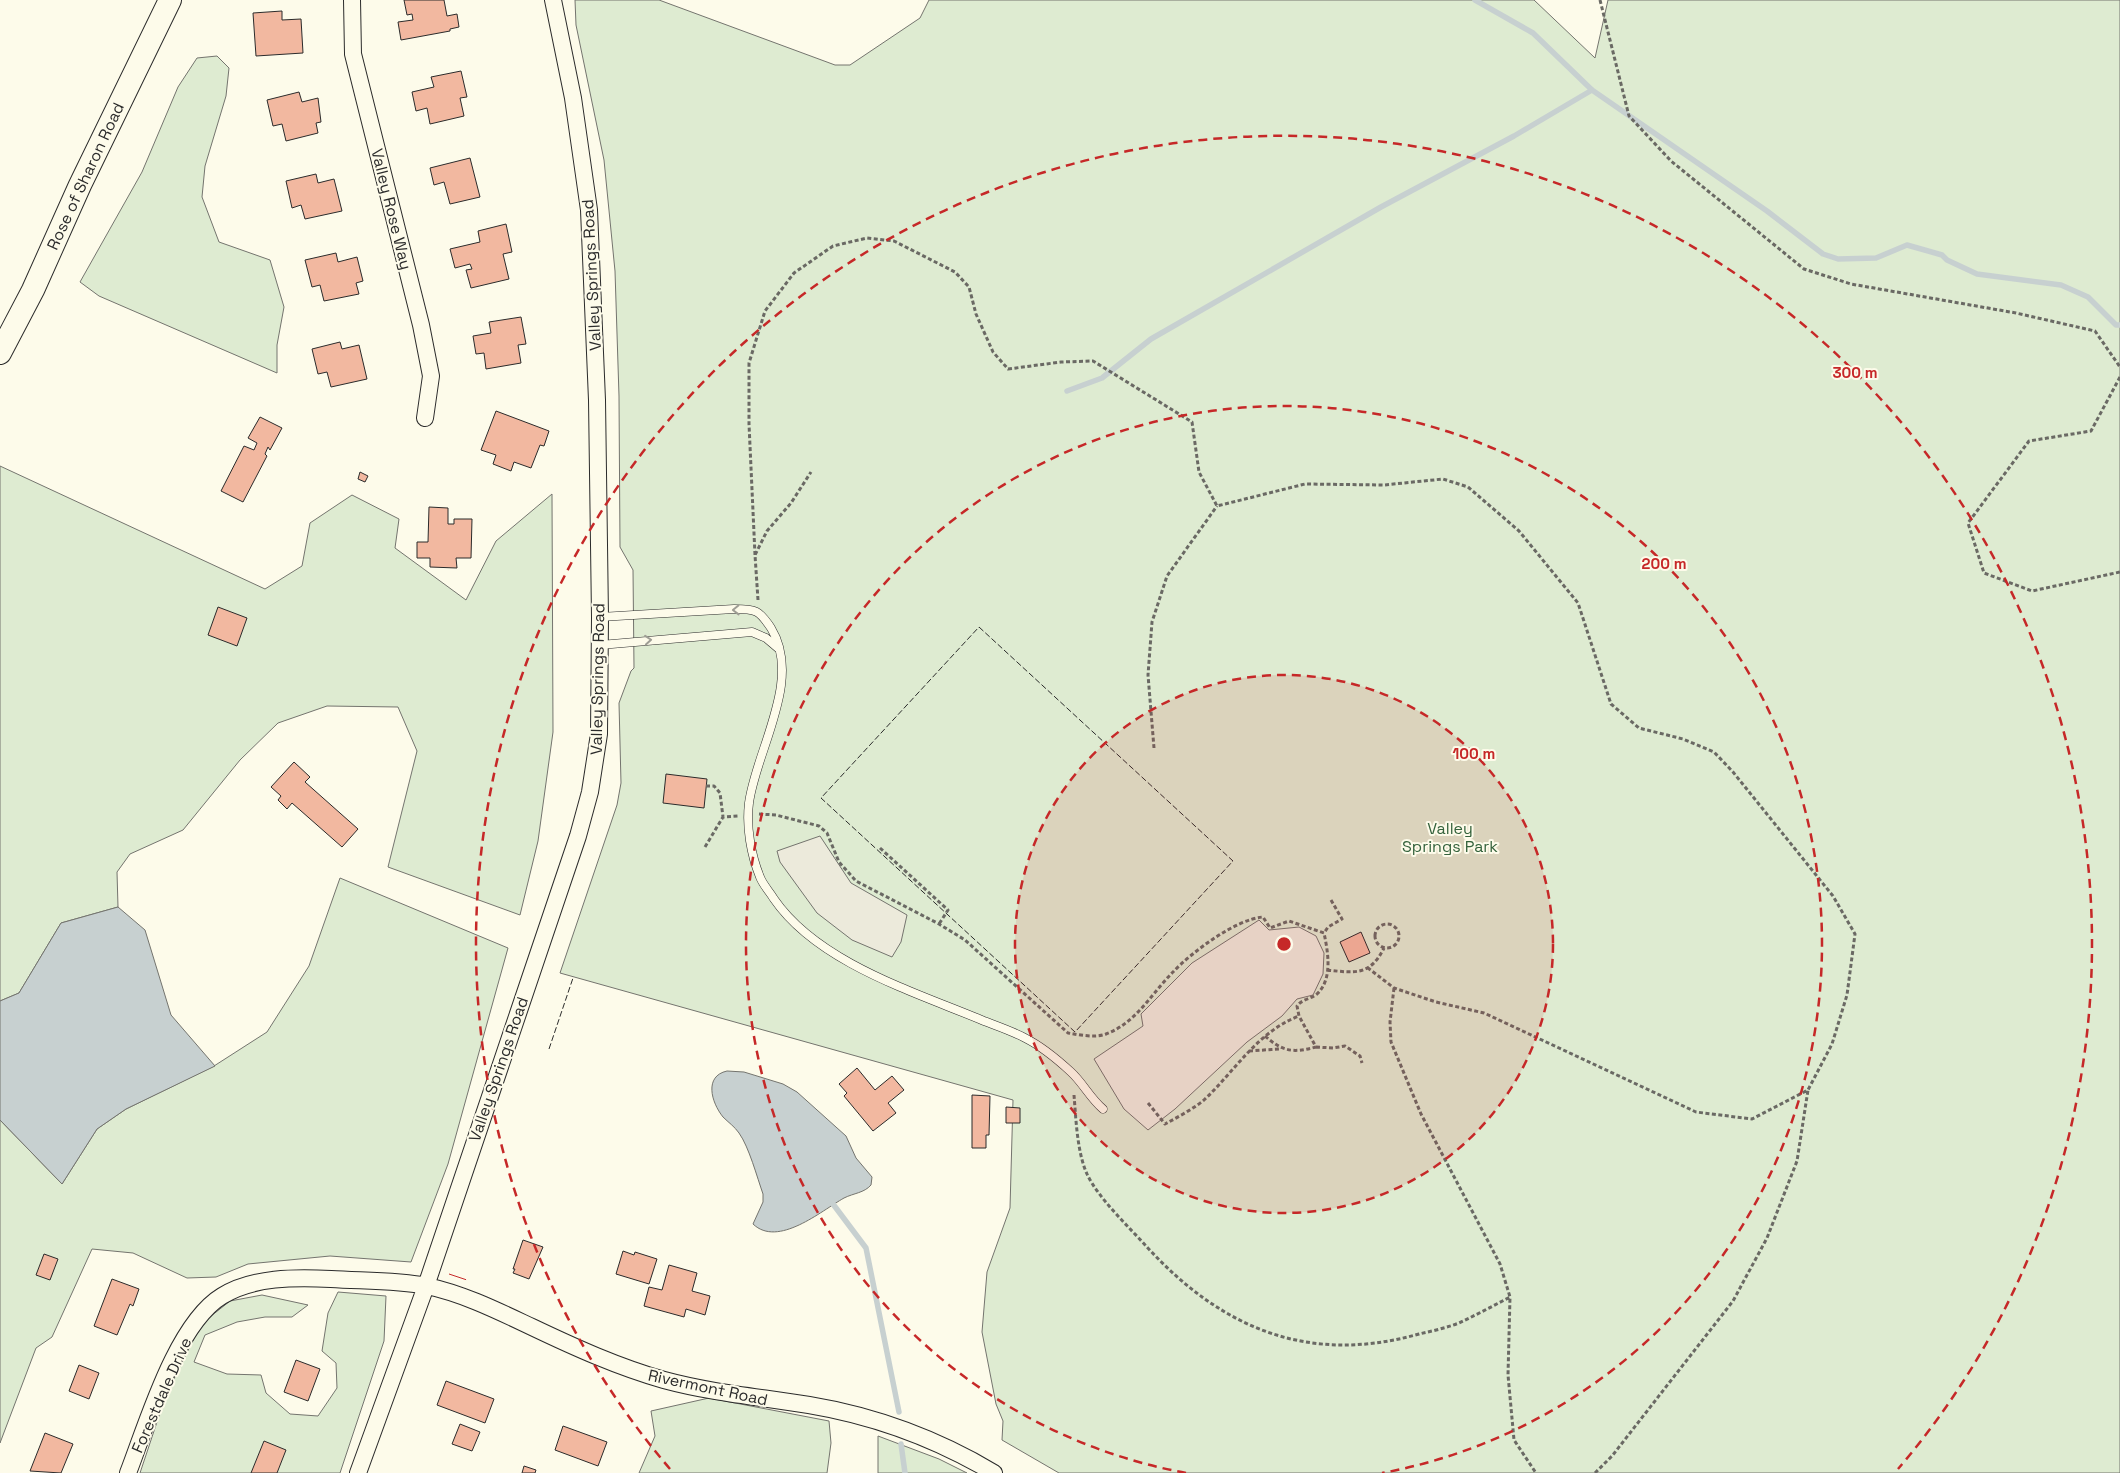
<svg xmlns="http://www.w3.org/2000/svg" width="2120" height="1473" viewBox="0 0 2120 1473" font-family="'Space Grotesk',sans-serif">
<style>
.green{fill:#deebd1;stroke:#74746e}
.parking{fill:#eceadb;stroke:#74746e}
.water{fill:#c7d0d0;stroke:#74746e}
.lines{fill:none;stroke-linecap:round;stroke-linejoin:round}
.stream{stroke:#c7d0d0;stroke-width:5.5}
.building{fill:#f2b8a0;stroke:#2b2b2b}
.lane-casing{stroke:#2b2b2b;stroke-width:9}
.street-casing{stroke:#2b2b2b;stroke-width:18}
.secondary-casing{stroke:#2b2b2b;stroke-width:24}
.path{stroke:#6a6964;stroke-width:3;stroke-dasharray:4 2.5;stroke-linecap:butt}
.lane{stroke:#fdfbea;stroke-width:8}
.street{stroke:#fdfbea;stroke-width:16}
.secondary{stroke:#fdfbea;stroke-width:22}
.fence{stroke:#2b2b2b;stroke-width:1;stroke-dasharray:6 2.5;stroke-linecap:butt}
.power{stroke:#c62828;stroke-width:1;stroke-dasharray:18 4 2.5 4;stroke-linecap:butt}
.oneway{stroke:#9e9d94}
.ring{fill:none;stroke:#c62828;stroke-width:2.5;stroke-dasharray:9 6}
.labels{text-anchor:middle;stroke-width:4;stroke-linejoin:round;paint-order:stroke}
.street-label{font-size:16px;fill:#2b2b2b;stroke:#fdfbea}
.park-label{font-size:16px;fill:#34623c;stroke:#fdfbea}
.centre{fill:#c62828;stroke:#fdfbea;stroke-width:2.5}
.ring-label{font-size:15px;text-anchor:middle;font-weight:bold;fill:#c62828;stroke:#fdfbea;stroke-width:4;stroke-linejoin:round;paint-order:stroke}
</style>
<rect width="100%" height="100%" fill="#fdfbea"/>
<path class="green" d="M575,0H659L835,65H850L920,18L929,0H1534L1595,58L1608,0H2120V1473H1059L1002,1440L1003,1421L996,1404L982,1332L987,1272L1010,1208L1013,1100L560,973L617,805L621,783L619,703L631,671L634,668L633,570L620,547L619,396L615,271L604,160L576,25Z
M217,56L229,68L226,96L205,166L202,197L219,242L270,260L284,307L277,345V373L99,296L80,282L142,172L178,87L197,58Z
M0,466L265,589L302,566L310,523L352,495L399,519L395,548L466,600L496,541L552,494L553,732L538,841L520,915L388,867L417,751L398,707L327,706L278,723L240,760L183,830L130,854L117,872L118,907L61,923L19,993L0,1001Z
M340,878L508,948L448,1164L411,1262L330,1256L248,1264L216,1277L187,1278L133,1253L92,1249L52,1337L36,1348L0,1443V1120L62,1184L97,1129L126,1109L214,1066L267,1032L309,966Z
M338,1292L386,1296L384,1341L340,1473H140L166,1395L201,1324L230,1301L262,1295L308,1305L292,1317H265L237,1322L205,1335L194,1362L227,1374L261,1375L266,1393L290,1414L318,1416L337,1388L336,1363L322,1351L328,1313Z
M709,1398L829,1421L831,1443L827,1473H639L655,1436L651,1411Z
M878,1436L939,1459L967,1473H878Z"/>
<path class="parking" d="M820,836L851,883L907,915L901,942L892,957L852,940L817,913L780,862L777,851Z
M1259,920L1269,930L1299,927L1316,936L1324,953L1323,974L1313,995L1297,999L1282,1016L1247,1042L1175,1109L1148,1130L1124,1109L1094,1059L1143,1026L1141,1014L1192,963Z"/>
<path class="water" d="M118,907L145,930L171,1015L215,1066L126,1109L97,1129L62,1184L0,1120V1001L19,993L61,923Z
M727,1071L744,1072L783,1084L797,1092L846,1136L856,1158L872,1177L871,1185C864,1193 854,1193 844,1198C821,1211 778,1248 753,1224L763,1202V1194C757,1177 749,1147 739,1133C735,1127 728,1122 723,1117C711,1102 704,1076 727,1071Z"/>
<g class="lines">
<path class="stream" d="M1475,0L1533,33L1592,90L1767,211L1823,254L1838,259L1876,258L1907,245L1942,255L1947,260L1977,274L2061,285L2088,297L2116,325H2120
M1067,391L1102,378L1151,339L1381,207L1514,136L1592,90
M831,1198L833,1204L866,1248L899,1412
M901,1444L905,1473"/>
</g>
<path class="building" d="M404,0H444L447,16L457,14L459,27L450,29V31L401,40L398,22L413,20L412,14L407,15Z
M282,11V20L301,19L303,53L256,56L253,13Z
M461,71L467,97L460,98L464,116L430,124L427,108L416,111L412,92L434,87L431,77Z
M299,92L302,102L318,98L321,122L316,123L318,133L286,141L282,124L273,126L267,100Z
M470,158L480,197L450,204L444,182L434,185L430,168Z
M316,174L318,183L334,179L342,211L305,219L301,205L292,208L286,181Z
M506,224L512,252L503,254L509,279L471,288L466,270L472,269L470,264L455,268L450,249L480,242L478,231Z
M336,253L338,262L357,257L363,281L356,283L359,294L324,301L320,285L312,287L305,260Z
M521,317L526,344L518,345L521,363L486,369L484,353L476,354L473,336L491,333L489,322Z
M340,342L342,349L359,345L367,379L331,387L327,372L318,374L312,349Z
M496,411L549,431L544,446L540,445L531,468L514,462L511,471L493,464L496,455L481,450Z
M260,417L282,428L270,450L268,447L265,454L267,456L243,502L221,491L244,446L254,450L257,443L248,438Z
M360,472L368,476L365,482L358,479Z
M429,507L448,508V524H454V519H472L471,558H456L457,568L430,567V558H417V542H428Z
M218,607L247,618L237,646L208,635Z
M294,762L310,777L305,782L358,829L342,847L292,803L287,809L278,800L281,796L271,787Z
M666,774L707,779L704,808L663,803Z
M1361,932L1370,953L1349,962L1340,942Z
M857,1068L875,1090L892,1076L904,1090L888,1103L896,1113L873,1131L844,1096L847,1093L839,1084Z
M972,1095L990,1096L989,1135H986V1148H972Z
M1006,1107L1020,1108V1123H1006Z
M523,1240L543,1247L529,1279L513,1273L515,1269H513Z
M623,1251L634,1255L635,1252L657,1259L649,1284L616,1274Z
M44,1254L58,1259L50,1280L36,1275Z
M669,1265L697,1273L692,1291L710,1296L705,1315L686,1309L684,1317L644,1306L649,1287L662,1290Z
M112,1279L139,1289L133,1306L130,1304L117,1335L94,1326Z
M296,1360L320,1369L308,1401L284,1392Z
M79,1365L99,1373L89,1399L69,1391Z
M446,1381L494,1399L485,1423L437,1405Z
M460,1424L480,1432L472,1451L452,1444Z
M563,1426L607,1442L598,1466L555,1450Z
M45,1433L73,1444L61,1473L30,1471Z
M264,1441L286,1450L277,1473H251Z
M524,1466L536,1470L535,1473H522Z"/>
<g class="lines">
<g class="lane-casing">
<path id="lane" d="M600,617L734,609C756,609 759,610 771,628C803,680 756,750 749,803C746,827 751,855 760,877C763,885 770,892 774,899C818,963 915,992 984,1021C997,1026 1012,1031 1025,1038C1041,1046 1058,1060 1071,1072C1083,1083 1090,1098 1103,1109
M600,645L752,632L766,638L779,649"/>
</g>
<g class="street-casing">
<path id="street" d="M352,0L353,54L421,325L431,376L425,418
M128,1473C147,1424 176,1324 222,1296C252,1277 296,1277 331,1279C362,1281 397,1280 427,1286C464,1294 498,1311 532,1327C574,1347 618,1367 664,1380C712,1393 760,1397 809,1405C875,1416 937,1439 994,1473
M358,1473L426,1286L578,836L590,792L599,734L600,617L597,400L589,210L573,98L553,0"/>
</g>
<g class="secondary-casing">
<path id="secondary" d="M0,353L33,290L80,185L170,0"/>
</g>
<path class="path" d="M1600,0L1629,116L1671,161L1804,269L1851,284L2016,313L2095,331L2120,367
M2120,377L2091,431L2029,441L1968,523L1984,573L2032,591L2120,572
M755,555L749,424V363L765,311L794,273L833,246L867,238L894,241L955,272L969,287L976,314L993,352L1008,369L1061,362L1093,361L1192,422L1199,472L1217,506L1305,484L1384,485L1443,479L1468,487L1519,531L1578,603L1611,704L1639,728L1683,739L1714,752L1733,772L1833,896L1855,934L1847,995L1832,1044L1808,1090L1752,1119L1696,1112L1484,1013L1436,1002L1394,988L1368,968
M758,600L755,555L767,531L791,503L811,472
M1154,748L1148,675L1152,622L1167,576L1217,506
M706,786H714L720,793L723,817
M759,814L776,815L819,826L827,833L839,862L856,881L939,924L965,940L1068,1033C1080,1035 1095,1038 1106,1034C1136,1023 1152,993 1173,972C1192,952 1236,919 1263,917L1270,928L1289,921L1324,933L1328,927L1342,919L1331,900
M705,847L723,817L738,816
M880,848L948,910L939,924
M1375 936a12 12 0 1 1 24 0a12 12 0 1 1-24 0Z
M1327,970C1355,973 1370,976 1384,948
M1394,988L1390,1022L1391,1042L1421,1114L1500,1264L1510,1297L1508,1375L1514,1440L1536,1473
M1265,1036C1283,1052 1293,1053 1316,1047L1299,1016L1297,1006C1302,999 1311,999 1317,994C1333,979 1328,952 1324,933
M1316,1047L1333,1048L1345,1046L1360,1056L1362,1063
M1249,1051L1279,1049
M1074,1095C1076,1119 1077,1152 1087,1174C1098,1198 1129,1227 1147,1247C1222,1329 1309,1365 1419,1334C1432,1331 1446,1328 1459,1323C1476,1315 1493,1306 1510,1297
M1148,1103L1165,1124C1178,1117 1193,1109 1204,1100C1236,1070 1257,1032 1299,1016
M1595,1473L1612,1456L1733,1301L1767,1238L1797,1161L1808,1090"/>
<use href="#lane" class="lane"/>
<use href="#street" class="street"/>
<use href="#secondary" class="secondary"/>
<path class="fence" d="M979,627L1233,861L1075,1032L821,798Z
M549,1049L573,978"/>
<path class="power" d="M449,1274L467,1280"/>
</g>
<defs><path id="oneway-chevron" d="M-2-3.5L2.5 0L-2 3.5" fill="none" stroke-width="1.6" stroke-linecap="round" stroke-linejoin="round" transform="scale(1.25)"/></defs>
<g class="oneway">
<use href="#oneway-chevron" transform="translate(736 610) rotate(179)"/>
<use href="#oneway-chevron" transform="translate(648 640) rotate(-5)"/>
</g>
<circle cx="1284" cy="944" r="269" fill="#c62828" fill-opacity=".12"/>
<g class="ring">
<circle cx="1284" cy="944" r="269"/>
<path d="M1186 1473A538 538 0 1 1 1382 1473"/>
<path d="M670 1469A808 808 0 1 1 1898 1469"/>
</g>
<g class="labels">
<g class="street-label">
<text transform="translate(85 176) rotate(-65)" y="6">Rose of Sharon Road</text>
<text transform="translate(392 209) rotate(76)" y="6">Valley Rose Way</text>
<text transform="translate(591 275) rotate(-93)" y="6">Valley Springs Road</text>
<text transform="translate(597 679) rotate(-89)" y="6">Valley Springs Road</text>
<text transform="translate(498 1069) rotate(-71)" y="6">Valley Springs Road</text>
<text transform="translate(708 1387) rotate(12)" y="6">Rivermont Road</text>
<text transform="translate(161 1395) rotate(-66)" y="6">Forestdale Drive</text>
</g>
<g class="park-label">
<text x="1450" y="834">Valley<tspan x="1450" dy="18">Springs Park</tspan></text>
</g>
</g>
<circle cx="1284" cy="944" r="8" class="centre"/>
<g class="ring-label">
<text x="1855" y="378">300 m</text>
<text x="1664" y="569">200 m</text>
<text x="1474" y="759">100 m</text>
</g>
</svg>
